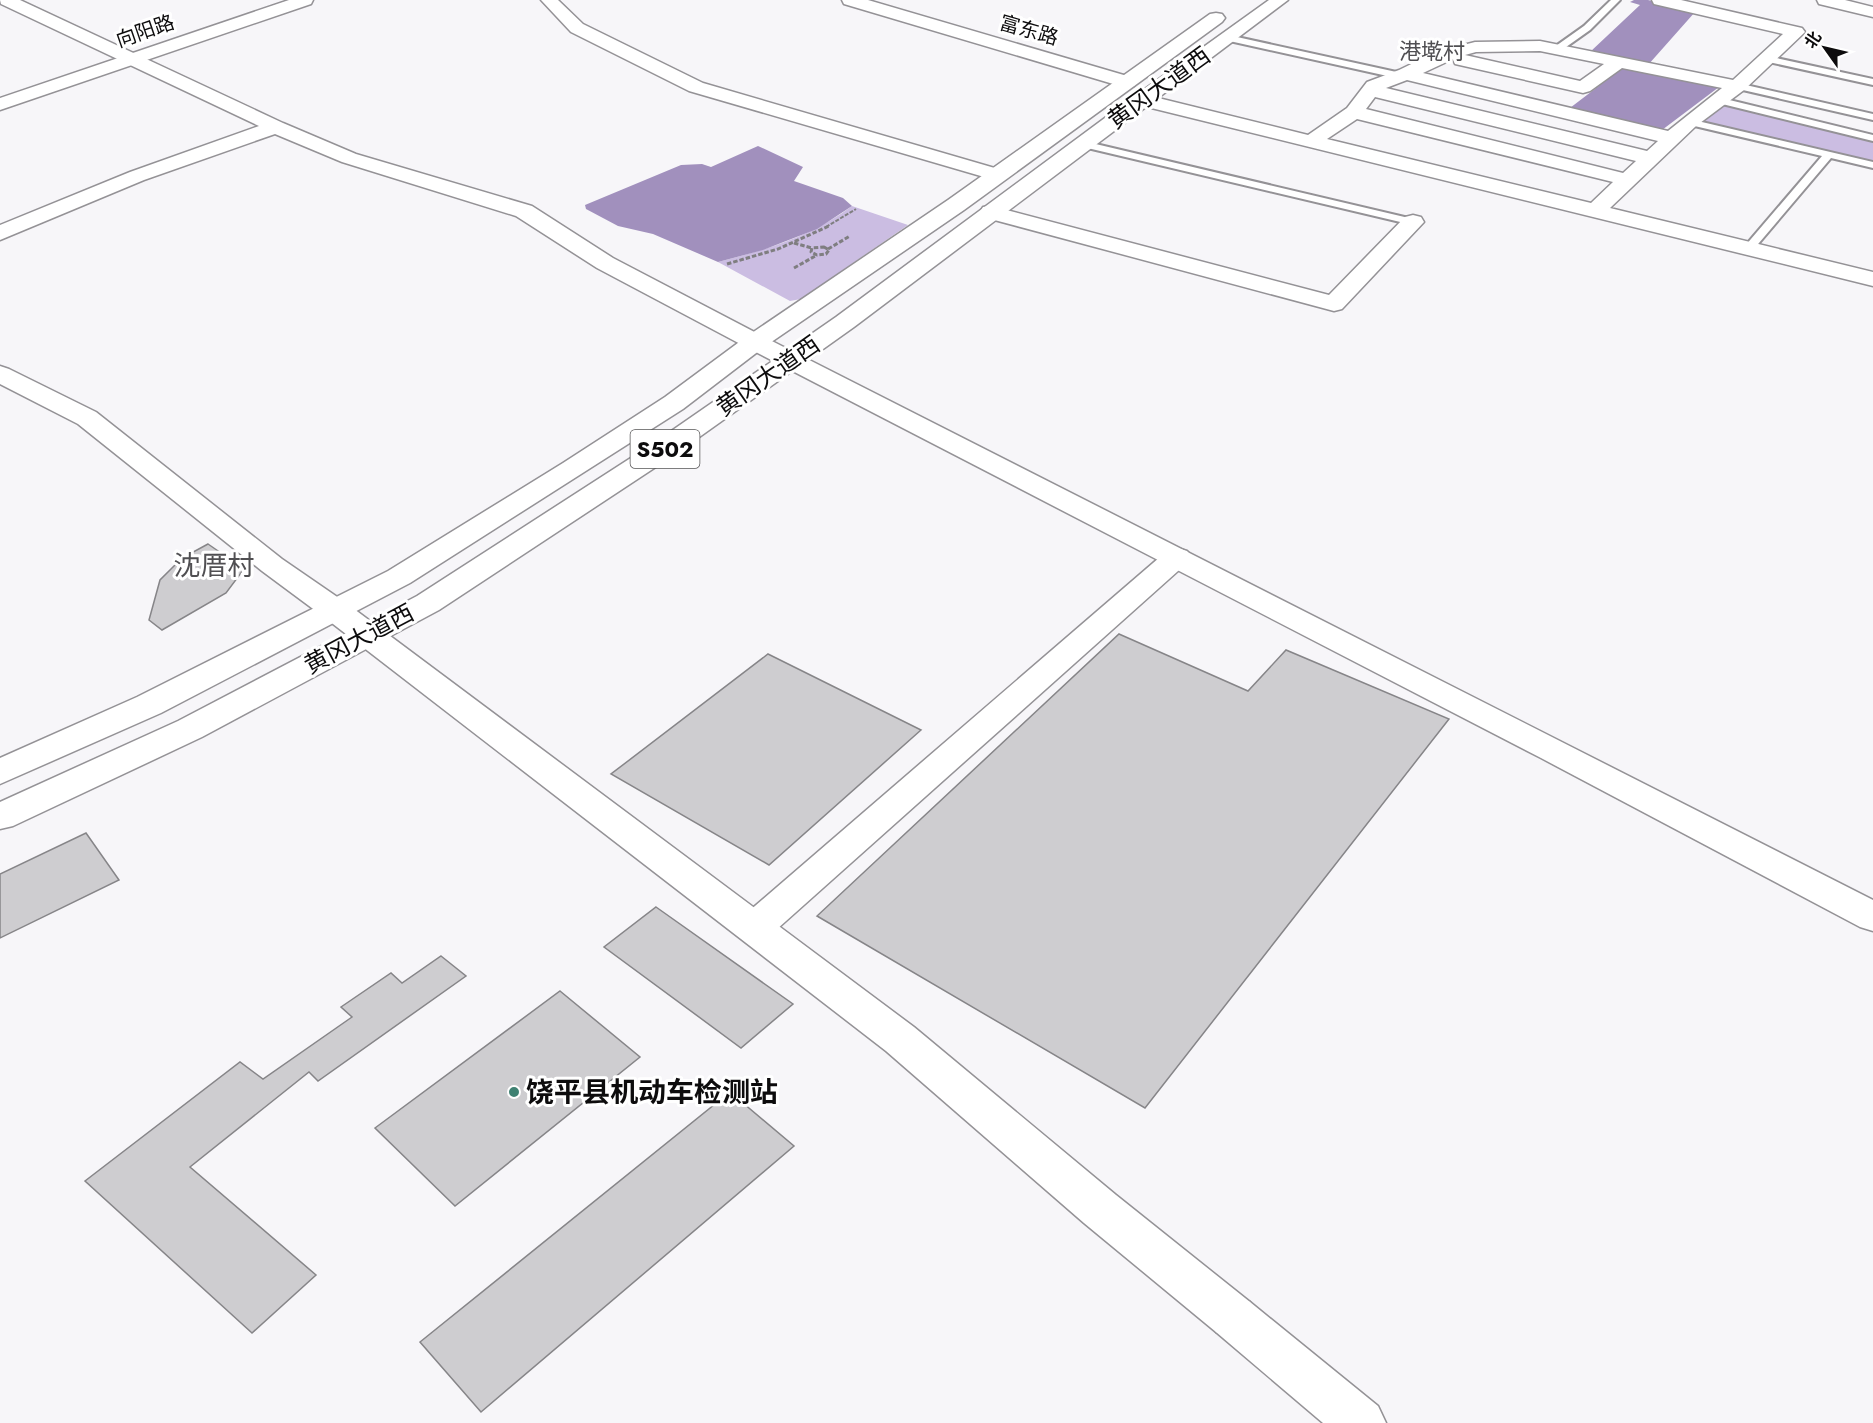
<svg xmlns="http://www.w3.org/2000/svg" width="1873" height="1423" viewBox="0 0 1873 1423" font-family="Jost,'Noto Sans SC',sans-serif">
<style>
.green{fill:#cbbde2}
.water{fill:#a190bd}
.building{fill:#cecdd0;stroke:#868588;stroke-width:1.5}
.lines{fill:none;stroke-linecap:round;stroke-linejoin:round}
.service-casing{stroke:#949296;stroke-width:4}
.minor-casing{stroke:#949296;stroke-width:3}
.tertiary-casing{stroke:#949296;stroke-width:3}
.primary-casing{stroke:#949296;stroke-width:3}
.path-far1{stroke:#7f7e80;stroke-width:2;stroke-dasharray:4 1.5;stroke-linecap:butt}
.path{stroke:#7f7e80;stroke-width:3;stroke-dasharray:4.5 2;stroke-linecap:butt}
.service{fill:#fff;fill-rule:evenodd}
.minor{fill:#fff;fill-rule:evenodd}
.tertiary{fill:#fff;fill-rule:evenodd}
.primary{fill:#fff;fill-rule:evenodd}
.poi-dot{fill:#3f8172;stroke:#fff;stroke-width:2}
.labels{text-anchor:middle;stroke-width:6;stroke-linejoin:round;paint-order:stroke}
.far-street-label{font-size:20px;fill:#0d0c0d;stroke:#fff}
.far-quarter-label{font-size:22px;fill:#504f52;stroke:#fff}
.shield{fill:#fff;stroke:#565556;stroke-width:1.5}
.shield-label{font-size:22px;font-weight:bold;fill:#0d0c0d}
.street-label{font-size:24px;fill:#0d0c0d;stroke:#fff}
.quarter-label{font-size:27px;fill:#504f52;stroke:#fff}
.near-poi-label{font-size:28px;font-weight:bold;fill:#0d0c0d;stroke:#fff;text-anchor:start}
</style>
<rect width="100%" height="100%" fill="#f7f6f9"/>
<path class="green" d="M1725,105L1873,141V163L1702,123Z
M852,206L908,225L801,299L790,301L718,262C768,249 810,237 852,206Z"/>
<path class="water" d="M1634,0H1648L1695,12L1648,65L1590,52L1640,5L1630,2Z
M1625,66L1719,87L1658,133L1566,111Z
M758,146L803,167L794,181L843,198L852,206L817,229L763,250L718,262L653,234L618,226L586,209L585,205L681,165L702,164L711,167Z"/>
<path class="building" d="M208,544L244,569L226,593L162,630L149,620L160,580L182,558Z
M1119,634L1248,691L1286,650L1449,719L1145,1108L817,916Z
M768,654L921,730L769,865L611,774Z
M86,833L119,880L0,938V874Z
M656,907L793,1004L741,1048L604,947Z
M441,956L466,976L318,1081L309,1072L190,1167L316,1275L252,1333L85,1181L240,1062L263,1079L352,1017L341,1007L391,973L402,983Z
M560,991L640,1057L455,1206L375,1128Z
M730,1092L794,1146L481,1412L420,1342Z"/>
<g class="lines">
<g class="service-casing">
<path id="service" d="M1611,0H1620L1590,30L1559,52H1553V48L1584,26Z
M1228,35L1401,73L1406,76L1401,79L1225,40L1224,38Z
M1767,56L1873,79V85L1764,61V57Z
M1737,83L1873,114V120L1734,88L1732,86Z
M1717,97L1873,135V141L1714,102L1712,100Z
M1689,119L1873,162V168L1831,158L1753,250H1745V246L1822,156L1686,124V120Z
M1083,141L1413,219L1418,222L1413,225L1079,146V142Z"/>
</g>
<g class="minor-casing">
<path id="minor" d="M0,0H20L283,123L356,154L532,206L613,258L764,337L767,342L764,347L755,349L746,347L597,268L516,216L342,162L275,134L144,180L0,240V225L130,172L259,126L1,4Z
M541,0H558L583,24L703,83L1005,171L1008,175L1005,179L998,181L991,179L689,91L571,32Z
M1652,0H1681L1802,28L1805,32L1744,90L1696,126L1610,208L1873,272V286L1135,104L1132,100L1135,96L1142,94L1308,135L1347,108L1367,82L1399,70L1436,52L1475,42L1540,41L1733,80L1783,34L1654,4ZM1540,51L1604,64L1580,81L1465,55L1476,52ZM1453,59L1455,64L1583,93L1590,91L1622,68L1722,88L1668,131L1423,73ZM1407,80L1658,141L1647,151L1386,88ZM1375,97L1636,161L1623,173L1366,109ZM1357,119L1613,182L1591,203L1327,139Z
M991,206L1329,295L1405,217L1413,215L1421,217L1424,222L1342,309L1334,311L983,217L980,212L983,207Z
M1177,548L1187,551L1192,557L1187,563L767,938L754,942L741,938L735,928L741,918L1167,551Z
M1233,1295L1250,1302L1378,1406L1386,1423H1323L1216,1332L1210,1317L1216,1302Z"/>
</g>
<g class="tertiary-casing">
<path id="tertiary" d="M289,0H313L311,4L0,110V98Z
M842,0H868L1134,78L1136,82L1134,86H1120L844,4Z
M1817,0H1845L1873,7V17L1819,4Z
M755,335L764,337L1873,900V931L1860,927L1541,758L746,347L743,342L746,337Z
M0,366L9,369L96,412L282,559L346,603L914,1027L1116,1195L1250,1302L1256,1317L1250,1332L1233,1339L1216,1332L1084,1223L886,1051L324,617L262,571L78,424L0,384Z"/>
</g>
<g class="primary-casing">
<path id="primary" d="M1269,0H1288L854,327L674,455L439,610L202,737L13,826L0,829V802L178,721L417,596L654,443L836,317L1117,109Z
M1216,13L1222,14L1225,18L1222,22L964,210L764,347L683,409L410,583L161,713L0,784V758L137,697L388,571L563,463L665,397L746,337L948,200L1210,14Z"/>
</g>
<path class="path-far1" d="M826,227L856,209"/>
<path class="path" d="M794,243L812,248
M824,247L829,250L826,254L817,255L811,252L812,248Z
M828,249L850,236
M727,264L778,249L829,226
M794,268L817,255"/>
<use href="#service" class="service"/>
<use href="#minor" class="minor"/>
<use href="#tertiary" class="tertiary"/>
<use href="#primary" class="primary"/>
</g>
<circle class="poi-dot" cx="514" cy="1092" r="6"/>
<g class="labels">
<g class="far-street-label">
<text transform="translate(1029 30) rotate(16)" y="7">富东路</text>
<text transform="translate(145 31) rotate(-19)" y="7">向阳路</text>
</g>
<g class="far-quarter-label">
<text x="1432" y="59">港墘村</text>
</g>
<rect class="shield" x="630.5" y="430" width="69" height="38" rx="4.5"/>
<g class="shield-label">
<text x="665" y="457">S502</text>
</g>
<g class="street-label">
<text transform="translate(1159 88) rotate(-36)" y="8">黄冈大道西</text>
<text transform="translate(768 376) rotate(-35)" y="8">黄冈大道西</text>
<text transform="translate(359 639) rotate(-28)" y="8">黄冈大道西</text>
</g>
<g class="quarter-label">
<text x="214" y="575">沈厝村</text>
</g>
<g class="near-poi-label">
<text x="526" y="1102">饶平县机动车检测站</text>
</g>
</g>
<g transform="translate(1825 48) rotate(304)" stroke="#ffffff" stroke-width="4.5" paint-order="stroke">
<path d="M0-4.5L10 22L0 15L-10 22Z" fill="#0d0c0d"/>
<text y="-9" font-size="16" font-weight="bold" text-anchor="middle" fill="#0d0c0d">北</text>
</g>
</svg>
